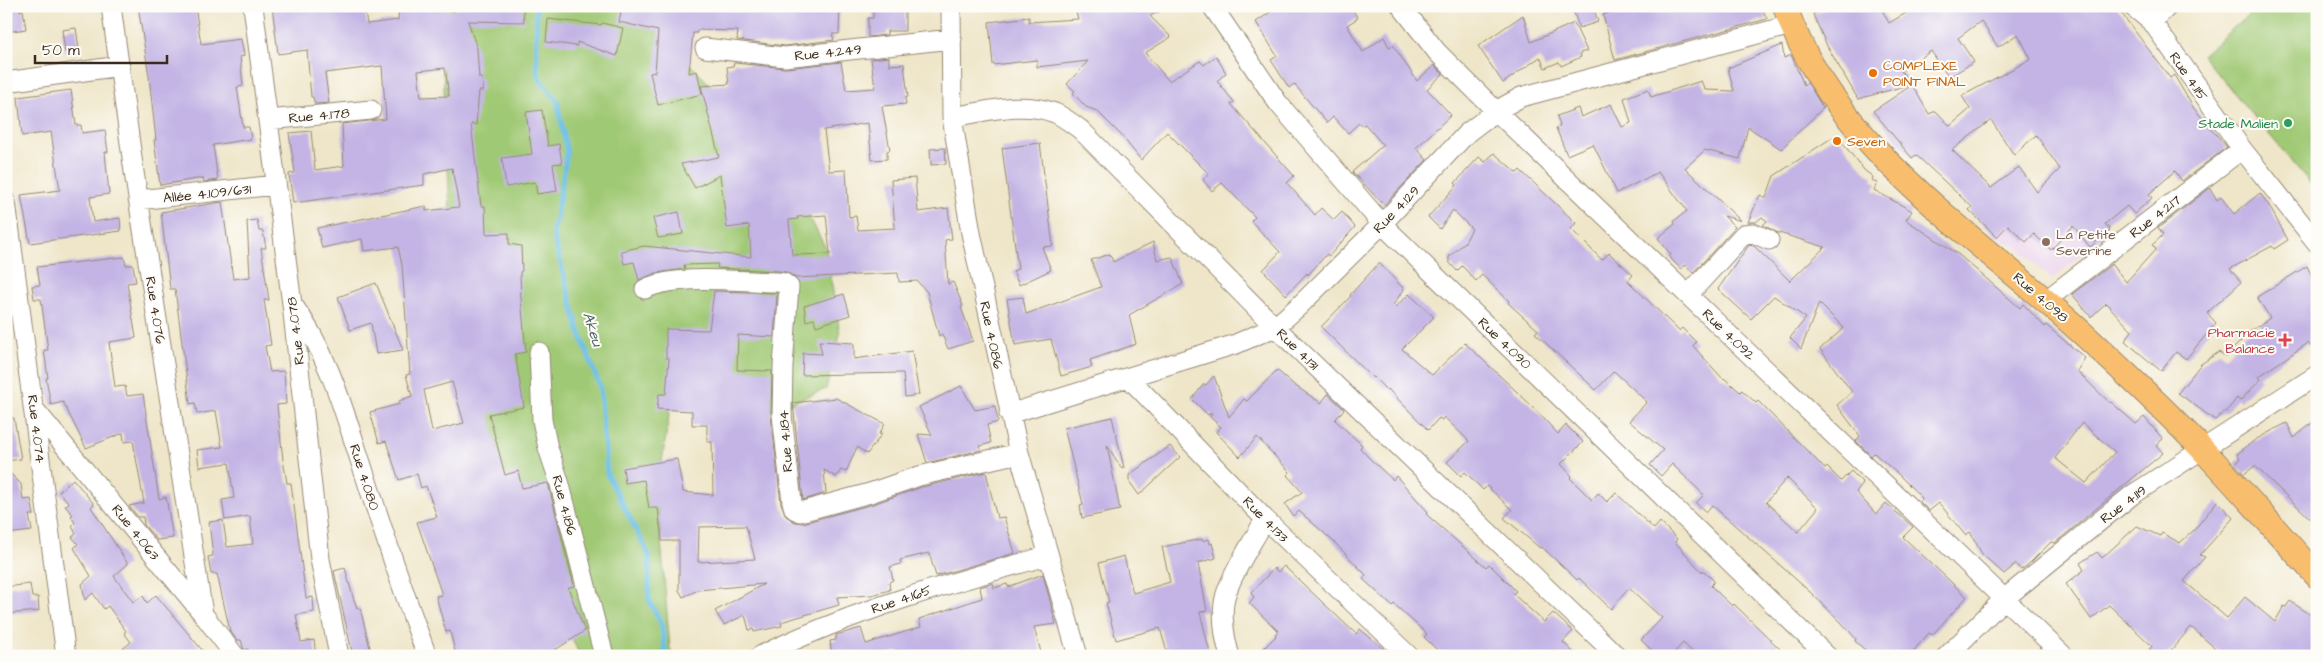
<svg xmlns="http://www.w3.org/2000/svg" width="2323" height="662" viewBox="0 0 2323 662" font-family="'Architects Daughter',sans-serif">
<style>
.built{fill:#ead1ed}
.green{fill:#a0c975;stroke:#6e7a4a}
.lines{fill:none;stroke-linecap:round;stroke-linejoin:round}
.stream{stroke:#6bbfe7;stroke-width:5}
.building{fill:#c3b4e5;fill-rule:evenodd}
.minor-casing{stroke:#958874;stroke-width:21}
.major-casing{stroke:#958874;stroke-width:26}
.minor{stroke:#fff;stroke-width:19}
.major{stroke:#f9be6d;stroke-width:24}
.food-dot{fill:#e8710a;stroke:#fdfcf7;stroke-width:2}
.leisure-dot{fill:#2e9e5b;stroke:#fdfcf7;stroke-width:2}
.education-dot{fill:#8d6e63;stroke:#fdfcf7;stroke-width:2}
.health-dot{fill:#e0444e;stroke:#fdfcf7;stroke-width:2}
.labels{text-anchor:middle;stroke-width:4;stroke-linejoin:round;paint-order:stroke}
.street-label{font-size:14px;fill:#3b2a1e;stroke:#fdfcf7}
.food-label{font-size:14px;fill:#c56008;stroke:#fdfcf7;text-anchor:start}
.leisure-label{font-size:14px;fill:#27864d;stroke:#fdfcf7;text-anchor:end}
.education-label{font-size:14px;fill:#785e54;stroke:#fdfcf7;text-anchor:start}
.health-label{font-size:14px;fill:#be3a42;stroke:#fdfcf7;text-anchor:end}
.water-label{font-size:15px;font-style:italic;fill:#4c5e64;stroke:#fdfcf7}
</style>
<rect width="100%" height="100%" fill="#fdfcf7"/>
<filter id="ink" filterUnits="userSpaceOnUse"><feTurbulence type="fractalNoise" baseFrequency=".02" numOctaves="2"/><feDisplacementMap in="SourceGraphic" scale="10" xChannelSelector="R" yChannelSelector="G"/><feConvolveMatrix kernelMatrix="1 2 1 2 8 2 1 2 1" color-interpolation-filters="sRGB"/></filter>
<filter id="wash" filterUnits="userSpaceOnUse"><feTurbulence type="fractalNoise" baseFrequency=".0096" numOctaves="4" result="noise"/><feDisplacementMap in="SourceGraphic" scale="20" xChannelSelector="R" yChannelSelector="G"/><feGaussianBlur stdDeviation="1.12" result="paint"/><feColorMatrix in="noise" values="0 0 0 0 0 0 0 0 0 0 0 0 0 0 0 0 0 1.4 0 .05"/><feComposite in="paint" operator="in"/></filter>
<g filter="url(#wash)">
<rect width="100%" height="100%" fill="#efe6c9"/>
<path class="built" d="M2039,194L2073,226L2090,247L2052,280L2017,247L1997,237Z"/>
<path class="green" d="M440,6H664L688,62L778,156L826,249L840,334L826,389L765,413L672,396L657,493L670,649L676,656H580L486,449L454,292Z
M2259,6H2317V191L2202,55Z"/>
<g class="lines">
<path class="stream" d="M536,6L537,70L540,80L557,100L567,153L553,235L579,331L600,387L607,474L649,555V600L661,623L666,656"/>
</g>
<g id="blocks">
<path class="building" d="M6,6H20V11L23,10L26,29L6,32Z
M138,6H195L201,44L241,39L244,56L240,57L243,86L237,87L243,127H249L251,139L213,145L218,180L204,182L203,178L160,185L154,140H156L149,76Z
M272,6H364L367,24L398,20L399,6H425L454,11V6L523,8L524,22L468,21L477,49L479,78H482L483,91H479L476,125L471,124L481,206H485L486,234L509,233V244L521,246L522,271L520,272L521,298L526,352L515,354L524,407L489,414L505,475L518,471L522,488L548,483L574,586L568,588L585,631L555,650L559,656H456L450,631L446,632L436,596L442,595L417,522L437,517L426,486L421,488L417,474L399,480L386,441L379,443L370,412L400,404L399,401L412,396L406,375L410,374L402,265L398,247L364,251L362,239L322,248L317,228L426,206V211L459,207L452,168L424,174V185L293,203L289,174L295,173L289,133L311,131L315,170L344,166L342,124L386,119L382,66L325,73L329,103L315,104L313,97H311L307,50L278,54ZM445,68L449,96L421,97L418,71ZM452,382L464,423L432,431L424,390Z
M622,6H840L839,34H832L834,40L785,46L737,40L738,31L697,30V33H693L689,73L697,71L702,94L658,105L650,73L655,72L658,31L619,22Z
M873,6H905V31H887V35L868,37V18H873Z
M1074,6H1171L1150,16L1171,37L1145,53L1169,81L1200,61L1204,65L1216,56L1226,73L1217,81L1234,102L1231,104L1294,176L1287,183L1315,215L1321,208L1334,220L1342,212L1355,227L1329,256L1327,254L1308,275L1307,273L1286,295L1263,270L1280,252L1251,221L1255,217L1222,183L1212,191L1203,180L1209,174L1167,132L1141,160L1121,135L1097,111L1086,107L1073,93L1075,91L1067,84L1088,61L1037,67V60L993,65L989,22L1029,17V22L1078,19Z
M1279,6H1350L1358,18L1347,25L1363,52L1384,37L1389,47L1393,45L1417,81L1434,65L1443,74L1427,89L1451,115L1416,148L1427,160L1384,205L1352,172L1383,145L1365,124L1362,126L1359,123L1348,133L1333,117L1327,123L1294,84L1289,88L1271,60L1277,56L1256,22Z
M1572,6H1593L1598,22L1579,28Z
M1627,6H1761L1767,19L1615,60L1603,15Z
M1832,6H1880L1889,23L1918,6H2116L2170,78L2174,75L2193,107L2227,147L2182,181L2175,171L2149,194L2152,198L2134,214L2127,206L2105,224L2110,230L2090,247L2073,226L2051,250L2034,234L2026,242L2008,225L1997,237L1969,210L1972,207L1916,155L1912,158L1873,111L1912,85L1929,114L1936,111L1950,126L1970,109L1962,96L2031,59L2018,34L1998,47L1981,21L1958,38L1974,62L1949,77L1931,51L1901,71L1912,84L1858,99L1827,46L1813,14ZM1991,120L2014,155L2036,135L2060,169L2037,192L2019,167L1991,188L1952,150Z
M1523,15L1531,42L1574,23L1587,51L1580,53L1581,57L1561,66L1559,62L1545,68L1540,57L1503,83L1478,46Z
M548,19L601,25L602,23L623,28L617,56L577,42V46L546,42Z
M76,28L79,49L65,52L62,30Z
M1782,45L1784,58L1791,55L1804,85L1808,83L1823,108L1781,149L1748,127L1740,159L1705,150L1685,168L1741,221L1724,216L1735,227L1693,273L1686,265L1681,269L1669,257L1671,255L1658,238L1675,224L1674,221L1687,211L1658,172L1617,193L1593,144L1567,155L1556,128L1560,126L1557,116L1578,108L1581,117L1611,104L1622,127L1631,123L1624,98L1648,89L1651,97L1701,81L1705,90L1734,91L1728,68Z
M889,57V65L904,64L908,97L905,98L906,104L882,106L890,150L887,151V159L872,160L868,123L824,130L829,171L846,170L849,217L856,216L858,230L895,228L891,180L915,178L918,212L948,208L952,239L945,240L948,284L953,282L963,306L961,307L973,341L948,349L942,334L939,336L927,292L917,281L899,282L898,273L796,278L786,272L779,271L717,268L718,264L684,265L685,269L656,273L639,280L634,262L624,264L621,251L644,246L751,257L749,225L727,228L720,175L695,188L681,164L719,157L701,86L729,84L727,67L733,66L734,63L786,68L841,62L846,90L875,88L871,59ZM826,215L830,254L792,255L789,220L798,219L797,217Z
M71,90L76,125H81L82,133L105,130L108,152H105L109,194L90,197L93,222L120,218L121,231L30,243L21,195L60,190L51,132L22,136L18,97Z
M542,110L548,146L559,144L562,163L553,164L557,191L537,194L535,182L506,187L502,158L532,154L526,112Z
M1836,135L1864,170L1873,177L1872,180L1877,183L1874,190L1912,211L1906,220L1958,254L2020,308L2023,304L2045,327L2046,325L2085,358L2077,371L2110,403L2111,402L2136,424L2144,417L2163,439L2156,445L2163,453L2055,543L2051,542L2031,562L2021,570L2016,564L2004,574L1982,554L1970,532L1965,535L1939,503L1929,511L1920,502L1922,498L1898,474L1874,453L1871,456L1856,441L1860,436L1837,405L1852,392L1820,349L1844,328L1819,303L1801,349L1790,338L1806,318L1774,296L1751,319L1718,289L1749,245L1754,246L1790,281L1825,247L1776,232L1763,225L1767,221L1762,217L1756,222H1748L1760,195L1766,198L1774,176ZM2082,423L2115,452L2086,483L2055,458Z
M1040,143L1053,246L1042,247L1051,270L1019,285L1013,271L1018,269L1002,148Z
M945,148L946,164L931,165L930,149Z
M1494,153L1517,173L1520,170L1576,223L1571,229L1602,260L1609,253L1633,275L1628,281L1679,331L1682,328L1696,342L1693,346L1723,379L1724,378L1740,392L1742,390L1756,403L1758,401L1825,469L1827,467L1841,481L1851,471L1863,483L1856,492L1876,514L1886,503L1913,527L1903,537L1967,597L1932,635L1929,633L1909,656H1872L1855,641L1856,639L1841,622L1809,591L1712,505L1706,512L1696,503L1704,495L1672,464L1661,476L1650,465L1663,450L1629,421L1647,402L1614,371L1596,390L1535,333L1538,330L1508,303L1509,301L1482,275L1476,281L1462,266L1457,271L1449,262V257L1465,242L1472,229L1453,210L1440,229L1428,217L1457,185L1455,183L1479,157L1485,162ZM1787,478L1818,508L1798,532L1766,502Z
M2210,188L2217,200L2221,197L2234,214L2260,193L2268,204L2288,240L2274,249L2272,246L2230,269L2241,282L2207,313L2216,323L2186,359L2176,352L2161,371L2125,341L2132,331L2106,303L2091,317L2072,294L2112,264L2126,282L2156,249L2152,245L2163,235L2158,228Z
M222,202L233,279L250,277L247,221L257,220L259,231H263L266,248H261L269,300H264L271,345L265,346L270,372L284,371L286,404L277,405L283,460L287,483H291L306,598L313,597L314,612L296,615L301,642L314,640L316,656H250L248,649L244,650L241,640H237L230,631L217,574H211L208,557L213,556L209,522L223,520L227,547L253,544L250,516L225,520L222,500L234,498L229,463L199,467L197,450L222,447L216,411L197,414L195,403L190,404L175,289H170L161,212Z
M679,212L683,234L658,238L653,218Z
M1153,242L1157,260L1172,257L1183,284L1129,315L1136,344L1090,360L1092,367L1061,376L1051,339L1015,345L1007,299L1023,297L1026,314L1101,287L1091,260L1110,254L1113,262Z
M124,257L126,265H133L136,282L127,283L136,338L109,342L115,387L125,386L127,396L143,394L159,499L166,497L173,538L157,540L144,525L143,517H138L129,506L144,503L133,441L124,442L123,433L86,448L63,402L51,405L46,378H48L44,350H48L41,299H34L32,286L40,285L37,267Z
M1379,263L1404,289L1393,305L1395,307L1409,294L1434,317L1402,349L1432,375L1465,343L1533,407L1558,434L1566,425L1583,442L1561,464L1572,476L1570,478L1592,500L1598,493L1607,502L1616,493L1654,529L1660,522L1677,539L1675,542L1702,572L1703,570L1714,581L1711,586L1732,606L1734,604L1787,656H1697L1683,643L1671,656H1658L1641,640L1662,618L1629,588L1611,609L1579,578L1577,580L1542,547L1540,548L1504,518L1512,510L1487,486L1483,490L1465,472L1461,476L1447,462L1469,441L1444,417L1442,420L1439,418L1428,430L1388,389L1386,390L1374,377L1373,378L1321,327L1351,296L1350,295Z
M2307,266L2317,287V354L2308,343L2258,377L2261,379L2240,401L2237,398L2226,412H2224L2215,420L2178,393L2201,364L2219,352L2225,357L2244,338L2243,336L2270,318L2257,297Z
M376,283L403,350L376,354L371,323L350,330L338,297Z
M714,291L777,293L774,337L738,335L737,370L772,371L771,416L781,503L786,516L795,522L803,523L873,504L922,487L986,472L997,518L1004,517L1015,553L936,576L929,553L900,560L901,564L890,567L893,580L889,582L890,590L871,595L837,597L839,605L781,622L782,626L754,632L753,629L749,630L745,615L724,625L715,611L764,584L698,590L683,597L679,590V541H662L658,508H649L644,480L625,483L623,468L677,459L683,492L713,495L712,442H707V425H692V411L657,409L659,394H666L669,358H666V329L709,330ZM746,526L755,559L698,562L699,527Z
M844,294L850,315L816,326L814,319L806,321L804,306Z
M819,341L854,343V359L912,351L919,395L905,397L903,373L802,375L803,353L822,354Z
M1277,370L1294,385L1321,403L1328,394L1344,409L1335,420L1362,445L1360,448L1369,458L1393,480L1396,476L1428,512L1426,514L1486,567L1489,564L1516,591L1513,594L1544,622L1553,613L1573,631L1563,642L1577,656H1443L1424,637L1427,634L1394,604L1392,606L1363,579L1366,575L1333,541L1299,511L1293,516L1285,504L1302,492L1287,475L1290,472L1257,437L1240,457L1216,432L1221,427L1210,417L1212,413L1208,415L1192,399L1204,384L1206,385L1214,376L1229,417L1244,399L1247,401Z
M961,386L975,410L995,406L998,422L987,425L991,443L980,446L981,450L927,463L918,434L932,435L919,407Z
M836,398L885,424L879,434H882L867,454L857,447L846,472L841,470L836,477L824,470L826,493L803,500L793,403Z
M1112,417L1124,468L1122,469L1107,445L1120,510L1082,518L1080,505L1083,504L1064,428Z
M6,418H14L21,459L6,461Z
M2317,419V525L2255,466L2244,474L2235,464L2240,458L2237,454L2255,440L2275,429L2287,423L2294,438Z
M1170,446L1180,457L1139,495L1129,481V475Z
M6,469L21,484L23,500L31,499L34,515H29L32,531L6,534Z
M73,479L94,504L91,507L128,564L114,576L133,602L143,596L147,603L156,595L207,656H114L131,642L124,633L126,631L108,606L104,609L93,593L85,600L82,584L91,576L74,548L78,544L72,537L76,534L72,526L75,523L71,516L73,515L65,506L69,503L59,492Z
M2217,501L2233,518L2200,555L2205,557L2184,581L2227,618L2245,597L2275,622L2284,606L2286,607L2290,601L2317,619V656H2224L2191,627L2166,656H2145L2152,646L2109,605L2091,619L2066,584L2084,570L2080,563L2097,552L2102,558L2137,526L2160,536L2162,533L2180,543L2195,529Z
M1202,539V541L1209,539L1210,544L1212,543L1216,558L1198,563L1207,611L1200,612L1210,653L1200,656H1168L1160,628L1116,640L1106,603L1109,602L1099,563L1124,556L1133,593L1170,582L1162,547Z
M1284,566L1356,634L1360,629L1392,656H1256L1276,636L1275,635L1278,631L1249,603L1254,597L1251,593L1274,568L1278,572Z
M345,568L353,597L357,608H360L372,656H353L334,571Z
M1043,574L1056,624L1034,627L1042,656H900L899,651L883,656H832L830,641L836,640V635L861,628L866,644L921,627L919,619L982,598L980,587L993,583L994,588L1007,584L1008,587Z
M30,584L32,597H38L39,611L6,614V587Z"/>
</g>
</g>
<g filter="url(#ink)">
<use href="#blocks" fill-opacity="0" stroke="#958874" stroke-width="1"/>
<g class="lines">
<g class="minor-casing">
<path id="minor" d="M111,6L134,172L203,614
M253,6L292,304L320,559L339,656
M951,6L952,117L971,233L1019,453L1078,656
M1212,6L1278,103L1382,224L1827,656
M1401,6L1437,52L1496,111L2064,656
M2132,6L2152,22L2242,149L2317,243
M2152,22L2168,6
M705,48L785,57L952,39
M6,82L120,66
M952,117C985,112 1023,100 1055,113C1064,117 1073,124 1081,130L1275,327L1617,656
M268,120L371,110
M138,200L276,185
M6,202L66,656
M645,289C678,273 739,282 777,282L784,283L789,287L783,366L782,415L792,502L794,509L800,512L870,493L919,476L1019,453
M1688,295L1744,234L1753,233L1769,240
M2045,301L2242,149
M293,305C329,354 344,412 363,469C383,531 404,594 427,656
M539,352L542,420L548,448L559,481L604,656
M1129,378L1265,519L1409,656
M35,410L203,614L235,656
M1009,414L1236,344L1275,327L1299,306L1382,224L1467,133L1496,111L1521,97L1791,25
M760,656C852,611 949,583 1047,556
M1230,656C1224,637 1220,609 1227,591C1236,566 1253,542 1265,519
M1947,656L2004,599L2132,495L2317,375"/>
</g>
<g class="major-casing">
<path id="major" d="M1785,6C1829,142 1980,239 2081,332C2122,370 2165,409 2203,450C2242,491 2279,534 2317,576"/>
</g>
<use href="#minor" class="minor"/>
<use href="#major" class="major"/>
</g>
</g>
<g class="food-dot">
<circle cx="1873" cy="73" r="5"/>
<circle cx="1837" cy="141" r="5"/>
</g>
<circle class="leisure-dot" cx="2288" cy="123" r="5"/>
<circle class="education-dot" cx="2046" cy="242" r="5"/>
<path class="health-dot" d="M2282.5 332.5h5v5h5v5h-5v5h-5v-5h-5v-5h5z"/>
<g class="labels">
<g class="street-label">
<text transform="translate(828 52) rotate(-6)" y="5">Rue 4.249</text>
<text transform="translate(2189 76) rotate(55)" y="5">Rue 4.115</text>
<text transform="translate(319 115) rotate(-5)" y="5">Rue 4.178</text>
<text transform="translate(207 193) rotate(-6)" y="5">Allée 4.109/631</text>
<text transform="translate(1396 209) rotate(-46)" y="5">Rue 4.129</text>
<text transform="translate(2155 216) rotate(-38)" y="5">Rue 4.217</text>
<text transform="translate(2041 297) rotate(41)" y="5">Rue 4.098</text>
<text transform="translate(156 310) rotate(81)" y="5">Rue 4.076</text>
<text transform="translate(295 331) rotate(-97)" y="5">Rue 4.078</text>
<text transform="translate(1729 334) rotate(44)" y="5">Rue 4.092</text>
<text transform="translate(992 335) rotate(78)" y="5">Rue 4.086</text>
<text transform="translate(1505 343) rotate(44)" y="5">Rue 4.090</text>
<text transform="translate(1298 349) rotate(44)" y="5">Rue 4.131</text>
<text transform="translate(37 429) rotate(83)" y="5">Rue 4.074</text>
<text transform="translate(785 441) rotate(-94)" y="5">Rue 4.184</text>
<text transform="translate(365 477) rotate(72)" y="5">Rue 4.080</text>
<text transform="translate(2123 504) rotate(-37)" y="5">Rue 4.119</text>
<text transform="translate(565 505) rotate(75)" y="5">Rue 4.186</text>
<text transform="translate(1266 519) rotate(45)" y="5">Rue 4.133</text>
<text transform="translate(136 532) rotate(51)" y="5">Rue 4.063</text>
<text transform="translate(901 599) rotate(-19)" y="5">Rue 4.165</text>
</g>
<g class="food-label">
<text x="1883" y="70">COMPLEXE<tspan x="1883" dy="16">POINT FINAL</tspan></text>
<text x="1847" y="146">Seven</text>
</g>
<g class="leisure-label">
<text x="2278" y="128">Stade Malien</text>
</g>
<g class="education-label">
<text x="2056" y="239">La Petite<tspan x="2056" dy="16">Severine</tspan></text>
</g>
<g class="health-label">
<text x="2275" y="337">Pharmacie<tspan x="2275" dy="16">Balance</tspan></text>
</g>
<g class="water-label">
<text transform="translate(593 329) rotate(72)" y="5">Akeu</text>
</g>
</g>
<rect width="2323" height="662" fill="none" stroke="#fdfcf7" stroke-width="25"/>
<path d="M35 55v8h132v-8" fill="none" stroke="#3b2a1e" stroke-width="2.5"/>
<text x="42" y="55" font-size="15" fill="#3b2a1e" stroke="#fdfcf7" stroke-width="4" paint-order="stroke">50 m</text>
</svg>
